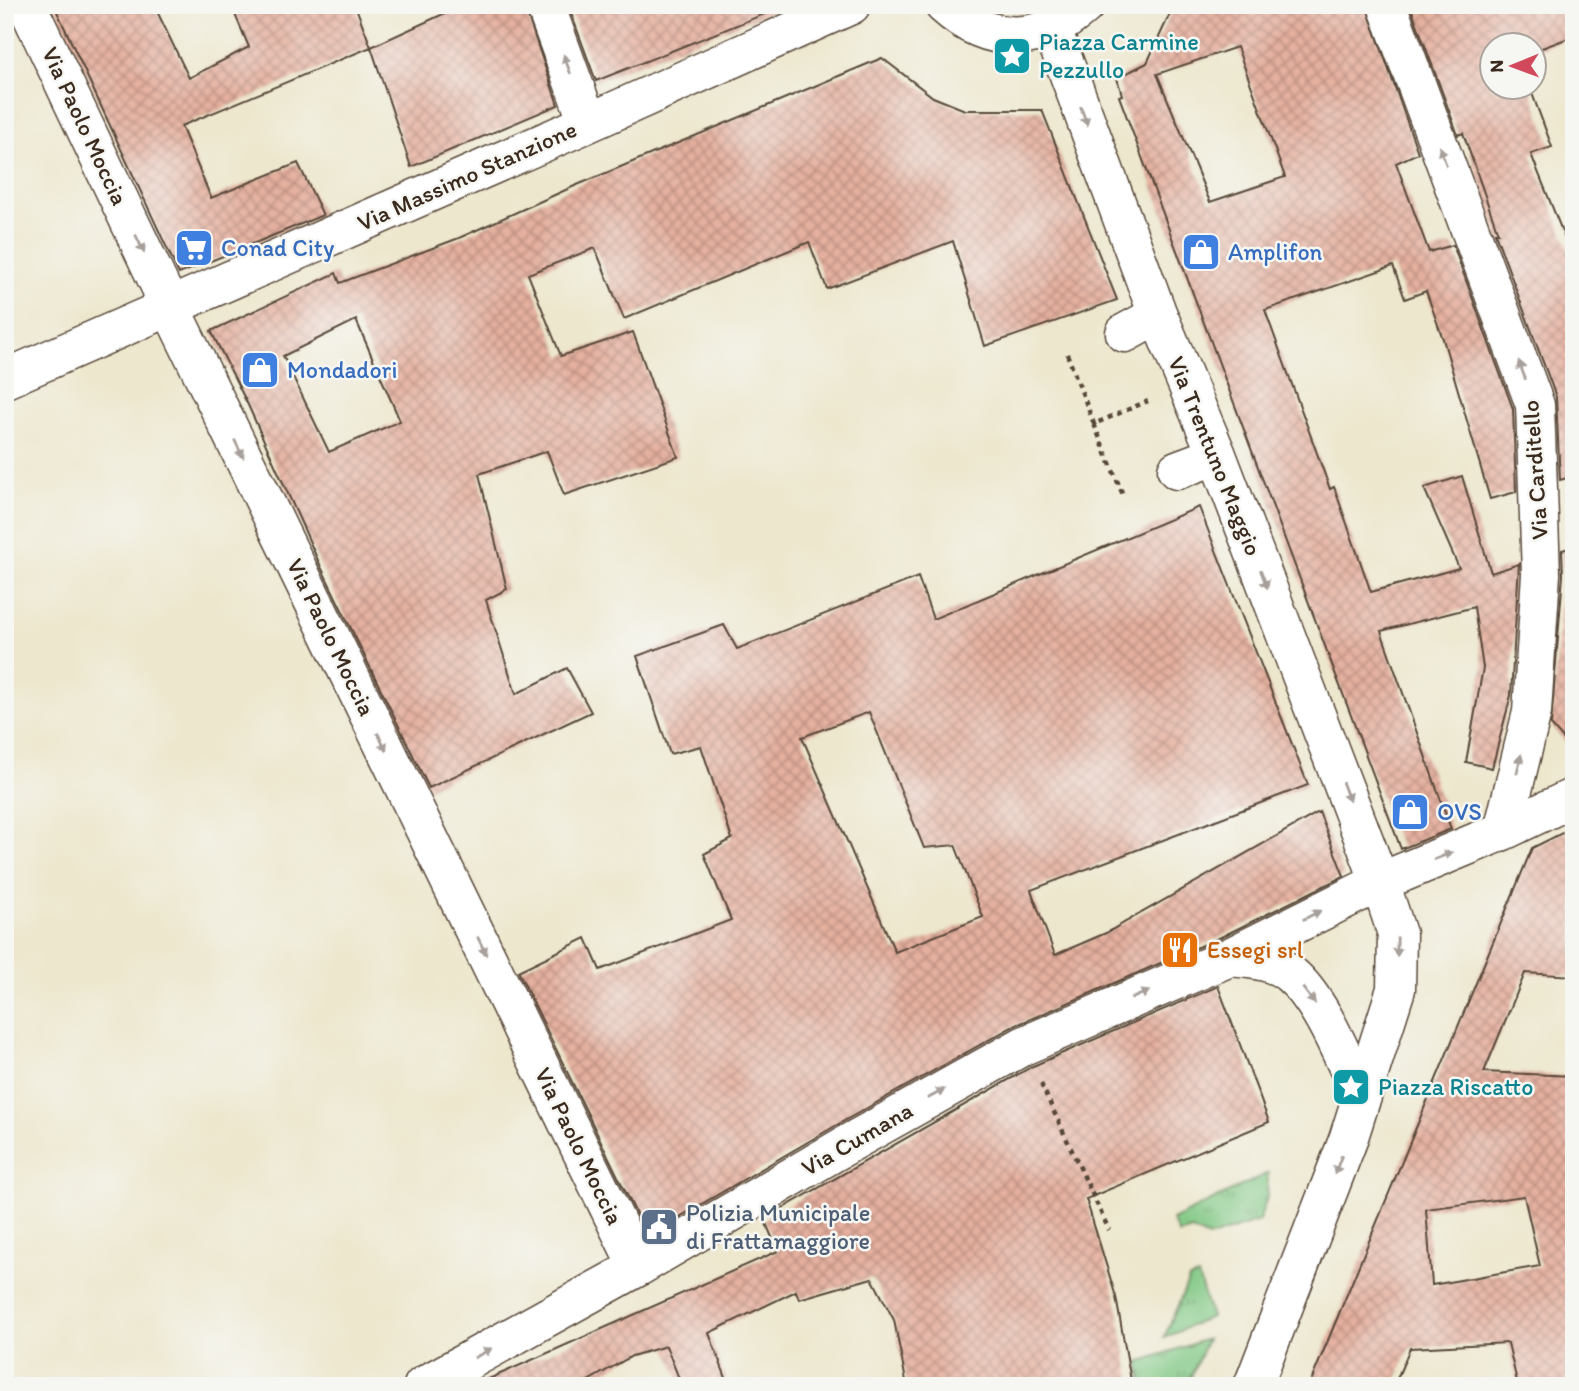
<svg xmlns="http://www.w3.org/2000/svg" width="1579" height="1391" viewBox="0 0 1579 1391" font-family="Itim,sans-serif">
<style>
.grass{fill:url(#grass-tufts);stroke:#5e7951;stroke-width:2}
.building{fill:url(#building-cross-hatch);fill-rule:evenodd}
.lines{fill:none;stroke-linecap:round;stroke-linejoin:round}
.minor-casing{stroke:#564638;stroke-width:41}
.path{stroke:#564638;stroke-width:4.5;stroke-dasharray:5 5;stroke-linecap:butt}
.minor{stroke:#fff;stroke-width:38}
.oneway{fill:#a79f9a}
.labels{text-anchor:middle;stroke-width:5;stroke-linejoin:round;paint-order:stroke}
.culture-label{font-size:24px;fill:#0d838f;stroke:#f6f6f2;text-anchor:start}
.street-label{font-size:24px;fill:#3b2a1e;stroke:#f6f6f2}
.shop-label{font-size:24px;fill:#366cbe;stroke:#f6f6f2;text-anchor:start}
.food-label{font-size:24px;fill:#c56008;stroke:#f6f6f2;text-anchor:start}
.service-label{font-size:24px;fill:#4e5e75;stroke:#f6f6f2;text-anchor:start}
</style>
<defs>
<pattern id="grass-tufts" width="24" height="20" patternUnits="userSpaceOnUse" patternTransform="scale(1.75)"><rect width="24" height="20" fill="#81c884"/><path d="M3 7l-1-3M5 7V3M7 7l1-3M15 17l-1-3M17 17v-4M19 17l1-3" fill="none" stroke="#6ba36b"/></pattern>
<pattern id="building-cross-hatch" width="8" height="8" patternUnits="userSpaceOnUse" patternTransform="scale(1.75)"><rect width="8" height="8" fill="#e5b09f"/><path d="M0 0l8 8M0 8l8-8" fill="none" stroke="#bb8f81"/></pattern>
</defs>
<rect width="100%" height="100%" fill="#f6f6f2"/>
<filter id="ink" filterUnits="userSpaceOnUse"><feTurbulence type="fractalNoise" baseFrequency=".0143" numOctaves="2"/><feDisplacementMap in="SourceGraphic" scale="14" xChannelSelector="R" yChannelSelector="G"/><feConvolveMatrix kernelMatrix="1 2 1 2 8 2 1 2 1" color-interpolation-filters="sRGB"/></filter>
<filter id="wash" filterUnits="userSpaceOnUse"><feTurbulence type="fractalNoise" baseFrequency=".00686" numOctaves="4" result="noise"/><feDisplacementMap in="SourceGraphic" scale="28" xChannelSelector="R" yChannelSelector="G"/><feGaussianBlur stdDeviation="1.57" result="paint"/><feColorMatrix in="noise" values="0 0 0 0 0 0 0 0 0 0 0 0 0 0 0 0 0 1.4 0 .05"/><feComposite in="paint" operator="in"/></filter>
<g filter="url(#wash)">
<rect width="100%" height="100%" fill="#ede7cd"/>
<path class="grass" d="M1268,1173L1267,1197L1259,1221L1208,1238L1192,1230L1179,1234L1172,1220Z
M1198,1276L1211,1317L1164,1338L1189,1279Z
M1207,1339L1187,1386H1143L1139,1362Z"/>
<g id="blocks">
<path class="building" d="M54,5H154L189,78L249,47L231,5H355L371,47L181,126L211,198L298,163L323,215L179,274Z
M463,5H524L558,105L411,167L371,47Z
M568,5H781L782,7L596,81Z
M1174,5H1366L1418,153L1396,163L1429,252L1453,245L1513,409L1516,492L1490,499L1443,339L1426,291L1405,299L1393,266L1265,310L1330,489L1334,487L1371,592L1459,568L1424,488L1462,476L1491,573L1519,564L1511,695L1492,768L1466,762L1483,668L1474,607L1381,631L1451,829L1401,849L1119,96L1122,95L1117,78L1147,63ZM1237,47L1285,177L1210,202L1157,74Z
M1410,5H1574V36L1534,51V46H1492V88H1530L1552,147L1531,154L1574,261V476L1560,480L1556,397L1495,233H1498L1463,133L1458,135Z
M882,58L933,97L965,110H1042L1117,300L985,346L953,241L827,289L809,242L624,319L595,248L528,274L561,356L633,332L678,457L564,495L547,451L479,474L507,589L486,600L516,694L567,668L591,712L429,788L321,567L248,405L211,331L336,273L340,283L459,238L570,188ZM356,320L400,421L329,452L283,356Z
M1199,507L1308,785L1031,890L1055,955L1106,933L1319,812L1344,876L1221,937L1012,1027L842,1122L647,1236L518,971L586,938L600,970L731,920L704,854L732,839L701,746L670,754L637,656L724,625L737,649L918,577L933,619ZM869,712L924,848L955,845L983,917L895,952L802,737Z
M1574,547V751L1551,725L1563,575L1562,550Z
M1574,827V976L1525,973L1484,1072L1574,1076V1386H1518L1508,1343L1410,1348L1394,1386H1309L1532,848ZM1524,1196L1540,1266L1432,1285L1426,1209Z
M1218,986L1269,1122L1086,1199L1116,1297L1132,1386H907L894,1320L872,1278L799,1299L796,1291L709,1333L729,1386H682L666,1346L632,1356L579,1386H473L778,1251L764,1219L1033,1066Z"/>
</g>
</g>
<g filter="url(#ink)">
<use href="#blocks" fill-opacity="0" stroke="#564638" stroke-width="2"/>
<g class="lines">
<g class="minor-casing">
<path id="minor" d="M27,5L170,307L638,1267
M545,5L588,123
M944,5C988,45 1041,46 1085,5
M1387,5L1535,405L1541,574L1532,712L1503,831
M1052,29L1158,315L1217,455L1380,882L1397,934L1396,989L1348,1140L1253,1386
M1125,333L1158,315
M5,379L588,123L851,5
M1177,470L1217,455
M1230,957C1250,959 1275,960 1291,975C1322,1001 1344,1061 1362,1097
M423,1386L638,1267L853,1141L1023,1046L1230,957L1380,882L1503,831L1574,797"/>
</g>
<path class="path" d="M1067,354L1094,424L1148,401
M1094,424L1123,495
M1041,1084L1109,1230"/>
<use href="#minor" class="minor"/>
</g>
<defs><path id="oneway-solid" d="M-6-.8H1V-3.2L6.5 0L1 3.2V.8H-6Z" transform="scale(1.75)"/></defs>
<g class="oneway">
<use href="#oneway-solid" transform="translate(567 64) rotate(-110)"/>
<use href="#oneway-solid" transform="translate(1084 116) rotate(70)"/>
<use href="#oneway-solid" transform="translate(1443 156) rotate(-110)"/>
<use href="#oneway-solid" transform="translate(140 244) rotate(65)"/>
<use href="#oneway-solid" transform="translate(1522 370) rotate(-110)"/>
<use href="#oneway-solid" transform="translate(239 449) rotate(64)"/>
<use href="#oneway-solid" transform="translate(1264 579) rotate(69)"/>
<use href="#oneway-solid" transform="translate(382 742) rotate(64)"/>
<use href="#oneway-solid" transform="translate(1519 764) rotate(-77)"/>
<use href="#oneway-solid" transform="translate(1346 792) rotate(69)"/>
<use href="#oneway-solid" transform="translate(1443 856) rotate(-22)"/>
<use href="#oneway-solid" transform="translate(1312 915) rotate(-27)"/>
<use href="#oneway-solid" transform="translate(482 946) rotate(64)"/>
<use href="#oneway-solid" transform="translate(1397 947) rotate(91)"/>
<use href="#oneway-solid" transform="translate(1140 995) rotate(-23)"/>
<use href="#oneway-solid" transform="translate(1309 996) rotate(52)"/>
<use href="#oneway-solid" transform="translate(936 1094) rotate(-29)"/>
<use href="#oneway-solid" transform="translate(1338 1165) rotate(111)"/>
<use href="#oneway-solid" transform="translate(483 1353) rotate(-29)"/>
</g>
</g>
<defs>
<g id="sight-square" transform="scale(2.0125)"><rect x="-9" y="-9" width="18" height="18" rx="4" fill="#0f9aa8" stroke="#f6f6f2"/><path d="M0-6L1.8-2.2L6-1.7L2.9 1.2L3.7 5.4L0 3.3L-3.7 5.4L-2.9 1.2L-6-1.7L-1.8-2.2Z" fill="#fff"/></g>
<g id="supermarket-square" transform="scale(2.0125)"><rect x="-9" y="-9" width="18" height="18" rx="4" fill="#3f7fe0" stroke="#f6f6f2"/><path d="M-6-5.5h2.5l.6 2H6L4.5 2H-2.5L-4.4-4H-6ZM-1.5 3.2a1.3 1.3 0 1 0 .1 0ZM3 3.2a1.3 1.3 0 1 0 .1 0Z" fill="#fff"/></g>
<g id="shop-square" transform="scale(2.0125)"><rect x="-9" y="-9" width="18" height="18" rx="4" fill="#3f7fe0" stroke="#f6f6f2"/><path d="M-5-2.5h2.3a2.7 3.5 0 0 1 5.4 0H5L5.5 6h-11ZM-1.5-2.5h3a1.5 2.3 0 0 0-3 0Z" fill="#fff"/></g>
<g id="restaurant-square" transform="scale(2.0125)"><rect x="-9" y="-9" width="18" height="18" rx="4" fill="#e8710a" stroke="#f6f6f2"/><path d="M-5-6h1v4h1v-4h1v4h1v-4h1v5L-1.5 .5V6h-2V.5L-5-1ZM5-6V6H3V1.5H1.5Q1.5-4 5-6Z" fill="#fff"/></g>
<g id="civic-square" transform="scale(2.0125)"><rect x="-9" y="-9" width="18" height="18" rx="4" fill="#5c6f8a" stroke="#f6f6f2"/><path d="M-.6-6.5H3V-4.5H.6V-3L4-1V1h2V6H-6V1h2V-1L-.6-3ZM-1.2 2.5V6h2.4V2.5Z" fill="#fff"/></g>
</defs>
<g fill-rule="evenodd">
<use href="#sight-square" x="1012" y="56"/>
<use href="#supermarket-square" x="194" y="248"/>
<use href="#shop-square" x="1201" y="252"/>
<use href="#shop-square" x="260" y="370"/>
<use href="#shop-square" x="1410" y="812"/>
<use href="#restaurant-square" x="1180" y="950"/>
<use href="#sight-square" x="1351" y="1087"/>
<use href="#civic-square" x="659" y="1227"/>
</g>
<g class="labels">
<g class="culture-label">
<text x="1039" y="50">Piazza Carmine<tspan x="1039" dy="28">Pezzullo</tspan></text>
<text x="1378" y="1095">Piazza Riscatto</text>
</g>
<g class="street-label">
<text transform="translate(85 126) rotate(65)" y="8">Via Paolo Moccia</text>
<text transform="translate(467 176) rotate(-24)" y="8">Via Massimo Stanzione</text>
<text transform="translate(1215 456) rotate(68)" y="8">Via Trentuno Maggio</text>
<text transform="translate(1535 470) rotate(-94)" y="8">Via Carditello</text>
<text transform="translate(331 637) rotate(64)" y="8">Via Paolo Moccia</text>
<text transform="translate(857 1139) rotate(-30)" y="8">Via Cumana</text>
<text transform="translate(579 1146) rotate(64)" y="8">Via Paolo Moccia</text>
</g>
<g class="shop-label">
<text x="221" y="256">Conad City</text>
<text x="1228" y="260">Amplifon</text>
<text x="287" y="378">Mondadori</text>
<text x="1437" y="820">OVS</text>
</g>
<g class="food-label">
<text x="1207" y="958">Essegi srl</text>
</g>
<g class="service-label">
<text x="686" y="1221">Polizia Municipale<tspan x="686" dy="28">di Frattamaggiore</tspan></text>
</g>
</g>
<rect width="1579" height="1391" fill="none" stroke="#f6f6f2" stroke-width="28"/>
<g transform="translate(1513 66) rotate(269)"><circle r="33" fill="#f6f6f2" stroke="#aba49d" stroke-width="2"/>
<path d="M0-5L12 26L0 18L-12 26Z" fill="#d1495b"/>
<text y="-10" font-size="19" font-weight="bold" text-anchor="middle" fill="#3b2a1e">N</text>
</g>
</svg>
